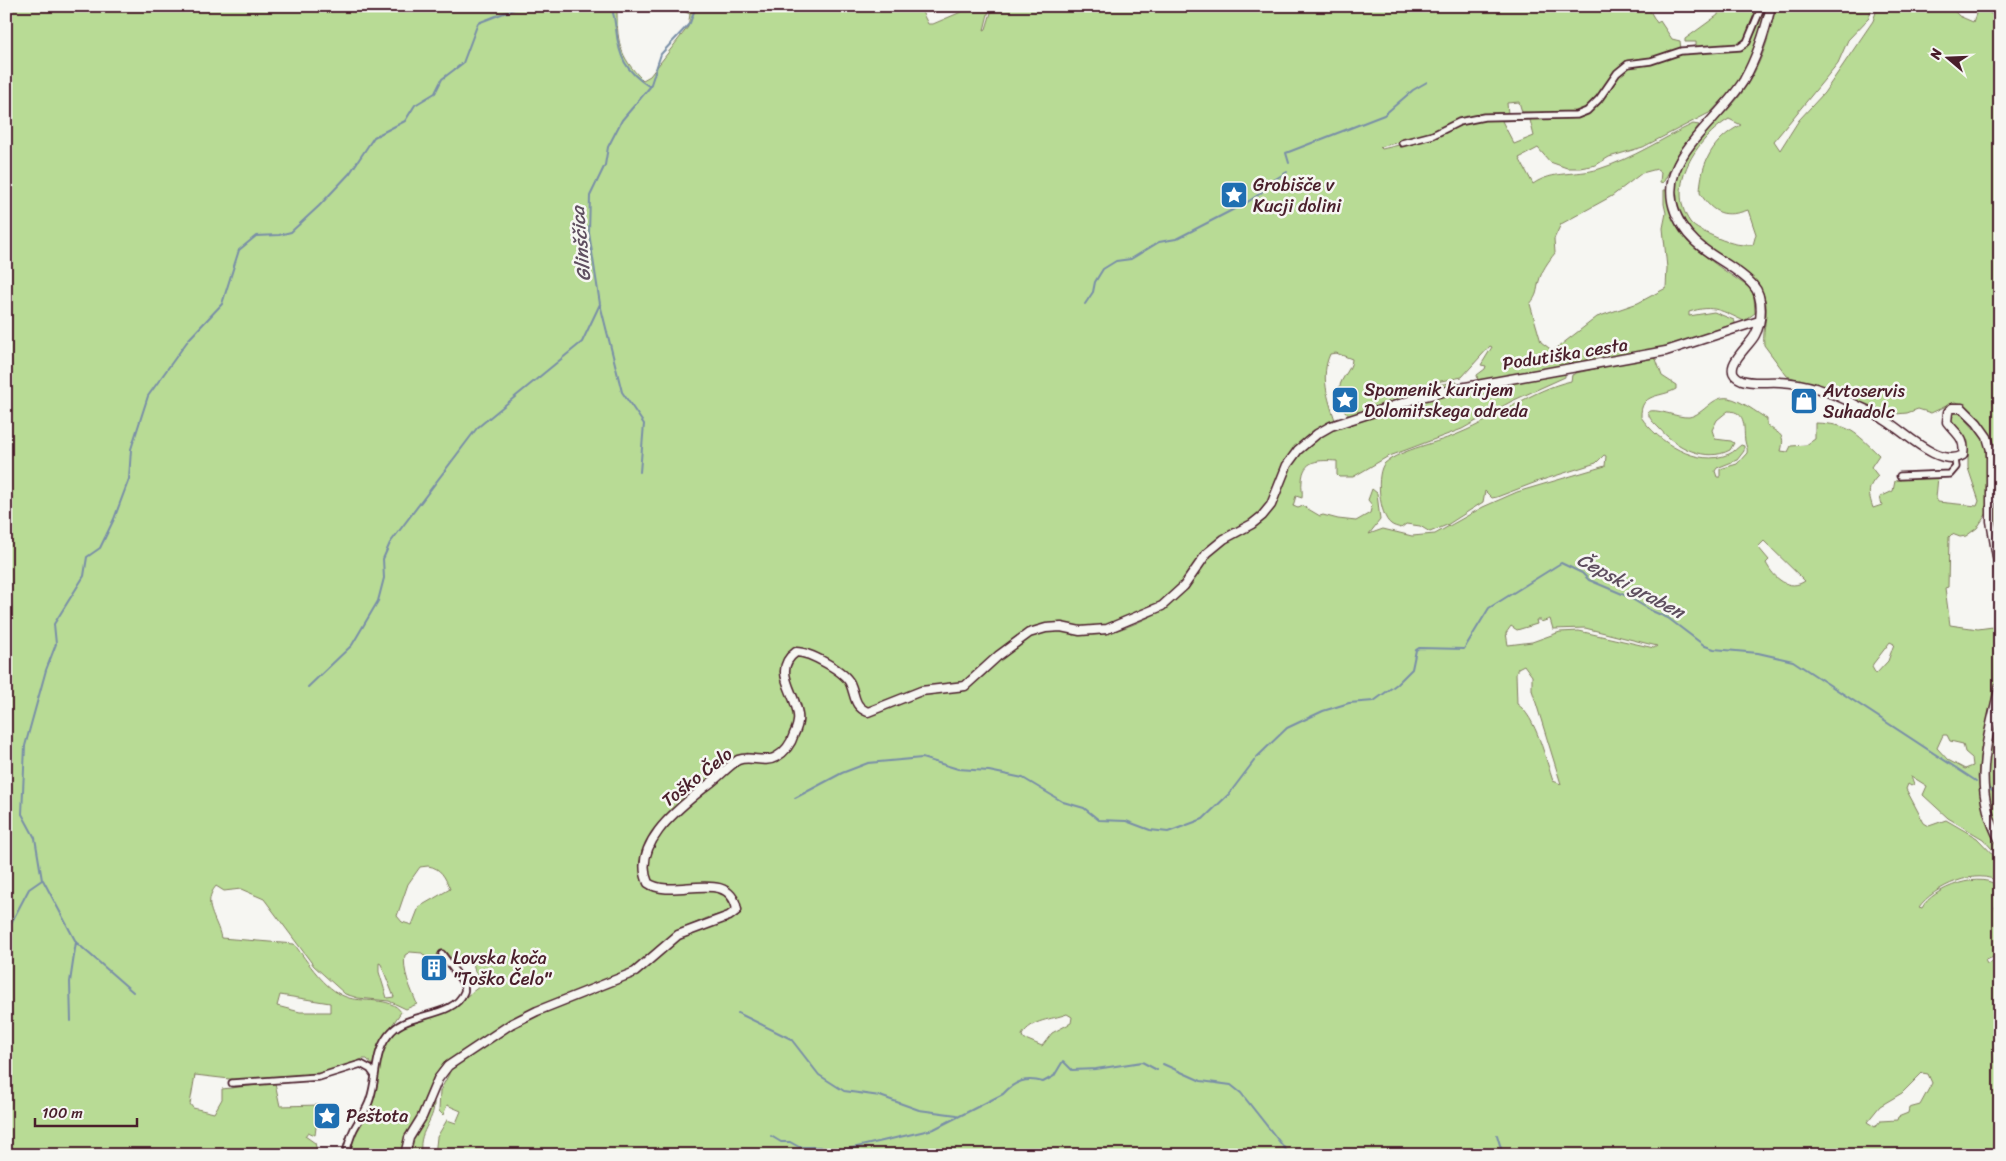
<svg xmlns="http://www.w3.org/2000/svg" width="2006" height="1161" viewBox="0 0 2006 1161" font-family="Sriracha,sans-serif">
<style>
.green{fill:#b8db95;stroke:#817d60;fill-rule:evenodd}
.lines{fill:none;stroke-linecap:round;stroke-linejoin:round}
.stream{stroke:#798fa7;stroke-width:2}
.minor-casing{stroke:#4a1f2b;stroke-width:9}
.tertiary-casing{stroke:#4a1f2b;stroke-width:11}
.minor{stroke:#f6f6f2;stroke-width:5.5}
.tertiary{stroke:#f6f6f2;stroke-width:8}
.labels{text-anchor:middle;stroke-width:5;stroke-linejoin:round;paint-order:stroke}
.poi-label{font-size:18px;fill:#4a1f2b;stroke:#f6f6f2;text-anchor:start}
.street-label{font-size:18px;fill:#4a1f2b;stroke:#f6f6f2}
.water-label{font-size:19px;font-style:italic;fill:#5e4e5f;stroke:#f6f6f2}
</style>
<rect width="100%" height="100%" fill="#f6f6f2"/>
<filter id="ink" filterUnits="userSpaceOnUse"><feTurbulence type="fractalNoise" baseFrequency=".02" numOctaves="2"/><feDisplacementMap in="SourceGraphic" scale="10" xChannelSelector="R" yChannelSelector="G"/><feConvolveMatrix kernelMatrix="1 2 1 2 8 2 1 2 1" color-interpolation-filters="sRGB"/></filter>
<g filter="url(#ink)">
<path class="green" d="M6,6H617C617,40 618,56 643,80L650,76L688,27L690,14L672,6H919L928,24H933L975,6H990L984,30L986,29L993,6H1652L1650,11L1657,23L1660,21L1672,39L1680,41L1681,50L1626,63L1617,71L1600,96L1587,109L1577,114L1522,112L1519,102L1507,103L1508,114L1487,115L1466,119L1434,133L1380,147L1382,149L1433,137L1452,127L1477,119L1579,116L1595,106L1618,74L1628,66L1653,62L1684,53L1740,49L1748,42L1764,8L1767,9L1749,63L1737,84L1711,112L1643,147L1609,157L1596,165L1580,168H1567L1550,162L1538,148L1519,158L1533,184C1553,170 1576,176 1599,169C1634,158 1661,139 1693,124L1699,125L1678,154L1663,183L1660,182L1661,172L1657,169L1642,173L1612,196L1561,224L1554,239L1555,253C1548,262 1542,270 1539,281C1536,292 1538,294 1530,304L1541,342L1553,351L1597,317L1638,303L1666,288L1667,268L1663,228L1666,213L1664,204V190H1667C1670,240 1715,263 1751,289L1754,297L1755,313L1744,321C1722,311 1714,304 1689,312V316L1714,312L1734,320L1736,325L1679,344L1627,356L1478,381L1477,375L1485,369L1486,366L1481,365L1492,347L1490,346L1462,377L1436,382V385L1457,382L1461,385L1407,399L1350,417L1344,410L1350,406L1347,396L1339,398C1336,379 1352,372 1352,359L1336,353L1330,354C1320,376 1328,399 1335,420C1315,429 1295,444 1284,464C1275,481 1273,500 1259,514C1245,530 1222,535 1206,550C1191,564 1185,585 1169,598C1151,613 1104,630 1081,627C1068,626 1056,620 1044,625C1025,631 1007,643 993,656C983,665 975,675 964,681C953,687 939,684 927,687C906,692 887,705 866,708L861,705C859,697 857,686 853,679C841,665 795,632 783,660C771,689 814,714 785,746C773,759 764,756 747,753C711,774 648,819 641,864C639,873 644,881 648,889C673,899 700,882 722,894C726,896 730,902 733,905L731,911L707,918L677,931L631,971L548,1003L510,1022L456,1056L440,1068L433,1080L422,1112L403,1144L402,1155H347L355,1131L371,1101L380,1052L385,1042L393,1032L406,1025L446,1012L484,983L475,972L473,962L455,963L446,952L438,953L436,958L429,961L422,953L410,952L405,955C402,971 411,989 417,1004L406,1009L389,1001L358,998L345,994L314,966L264,899L241,889L224,891L216,886C201,904 217,918 221,938L294,944C308,962 324,989 346,997C361,1003 391,996 401,1012L382,1040L377,1050L374,1067L367,1059H363L315,1076L247,1081L195,1075L190,1104L193,1108L214,1113L222,1099V1089L275,1083L280,1106L319,1105L315,1135L308,1132L305,1136L315,1143L318,1155H6ZM1530,120L1534,136L1514,144L1502,121ZM428,866C441,868 445,877 450,889L419,907L412,925L402,922L397,916L408,884L420,867ZM379,963L381,964L394,997L387,998L379,972ZM280,995L330,1003V1012H300L277,1006Z
M1719,6H1760C1740,52 1745,45 1696,48V42H1685V39L1718,15Z
M1776,6H1872L1869,18L1848,40L1838,63L1774,141L1780,150L1799,120L1824,93L1873,21L1878,6H1950L1959,16L1973,22L1977,11L1973,6H1981L2000,21V562L1993,515L1995,448L1991,435L1978,419L1966,405L1955,402L1931,413L1918,409L1907,413L1885,415L1844,394L1787,376L1764,345C1762,328 1770,312 1764,296C1757,278 1743,273 1728,264C1705,250 1684,231 1677,205C1666,157 1717,127 1741,94C1760,68 1770,37 1776,6ZM1729,119L1741,125C1713,139 1701,162 1700,193C1713,214 1725,218 1748,210L1756,234L1753,245C1738,246 1726,242 1713,236C1705,232 1695,229 1690,222C1665,186 1697,138 1729,119Z
M1650,357L1656,359L1662,376L1676,385V389C1661,398 1640,392 1641,417C1658,442 1697,468 1729,454C1734,452 1737,448 1741,445L1744,446V451L1737,460L1717,468L1715,471L1717,477H1720V469L1737,464L1747,453C1748,448 1746,447 1745,441C1743,430 1748,411 1728,411L1717,420L1712,430L1715,439L1731,441L1734,443L1730,450C1706,463 1675,447 1659,428C1654,423 1649,419 1648,412C1655,407 1677,418 1689,417C1705,414 1712,395 1729,398C1742,401 1756,412 1767,419V425C1779,435 1786,433 1781,451L1788,452L1791,446L1806,445L1815,439V423C1850,424 1855,432 1879,455L1871,467L1878,476C1867,487 1868,493 1873,508L1882,505L1880,497L1893,491L1895,481L1908,478L1938,477L1936,498L1938,502L1977,506L1979,501L1968,468V441L1951,420L1955,413H1960L1984,440L1988,467L1987,513L1977,528L1966,536L1960,537L1952,534L1949,537L1948,587L1945,588L1950,625L1978,629L2000,626V664L1981,749L1978,777L1983,808L1987,822L2000,848V858L1983,839L1948,818L1923,795L1927,786L1911,776L1914,784L1911,786L1908,784L1906,789L1924,823L1929,826L1946,820L1977,838L2000,862V883C1978,866 1933,887 1919,907L1922,908C1932,888 1983,869 2000,888V902L1995,907L2000,921V955L1985,960L1987,964L2000,959V1155H435L437,1137L447,1120L456,1123L461,1111L447,1105L443,1115L439,1111L440,1091L449,1074V1068L489,1042L537,1015L567,1001L636,976L685,935L729,920L737,917L742,909C724,859 659,903 649,875C638,843 689,806 709,789C721,779 731,768 745,761C757,756 766,769 781,758C789,752 794,744 798,734C799,730 803,724 803,720C804,696 772,675 798,654C814,660 834,669 846,683C855,696 846,708 865,716C887,711 907,697 929,693C944,690 958,694 972,685C992,672 1006,650 1027,638C1054,623 1080,640 1108,633C1134,626 1170,610 1186,588C1197,573 1205,556 1221,545C1237,534 1255,529 1268,514C1279,490 1287,464 1308,446C1327,428 1351,422 1376,414C1438,395 1501,384 1565,373V377L1512,401L1462,429L1387,457L1353,477H1339L1337,475V461C1319,460 1303,459 1302,481C1301,487 1303,492 1302,498L1296,496L1293,506L1298,508L1303,506L1320,516L1323,515L1338,519L1356,521L1370,513L1372,505L1368,500L1372,489L1377,493L1380,520L1369,534L1383,529L1412,536L1435,534L1483,507L1517,492L1605,466L1606,456L1604,455L1596,463L1539,481L1497,497L1492,498L1485,491L1483,502L1447,525L1430,532L1420,526L1406,524L1401,528C1398,527 1393,526 1391,524C1379,516 1375,472 1385,463C1402,449 1438,443 1460,433C1497,418 1531,390 1571,381L1572,375L1576,373ZM1764,541L1805,581C1789,592 1774,578 1766,563L1769,560L1758,547ZM1550,619L1553,629L1585,628L1657,646L1654,648L1579,631L1560,632L1532,642L1508,645L1506,633L1511,626L1517,630L1537,624L1536,620H1540L1541,622ZM1890,642L1894,644L1888,661L1876,674L1872,667L1873,664ZM1524,665L1532,676V690L1561,784L1553,781C1546,761 1536,716 1517,704L1516,673L1518,668ZM1943,735H1947L1950,741L1963,744L1965,752L1972,758L1973,766L1965,769L1948,760L1937,748ZM1067,1014L1072,1017L1071,1023L1052,1033L1042,1046L1023,1038L1022,1035C1032,1019 1051,1020 1067,1014ZM1922,1073L1928,1074L1932,1083L1920,1105L1909,1108L1908,1113L1898,1117L1897,1120L1880,1121L1875,1127L1867,1122L1880,1106L1902,1093Z
M2000,700V832C1978,789 1990,745 2000,700Z
M434,1102C435,1122 416,1132 422,1155H409L412,1139Z"/>
<g class="lines">
<path class="stream" d="M610,6C615,14 614,20 616,29C619,57 625,71 650,87
M1289,163L1286,153L1384,115L1413,90L1427,82
M1085,304L1093,292L1095,282L1103,269L1116,261L1131,259L1159,242L1176,239L1246,203L1261,193L1269,183L1287,172
M640,472L644,424L622,392L600,304L589,233L590,196L605,165L608,147L622,120L650,87L661,54L690,23L696,6
M308,687L352,645L378,601L384,578L383,559L390,543L477,428L582,342L600,304
M1988,788L2000,796
M795,798L842,773L868,763L922,758L958,769L989,771L1023,778L1063,802L1084,808L1099,820L1126,821L1150,830L1168,832L1203,819L1229,794L1257,757L1287,728L1323,711L1349,703L1374,701L1397,684L1412,669L1416,650L1419,648L1464,649L1489,608L1561,563L1582,573L1589,580L1627,596L1652,611L1668,618L1705,646L1714,649L1758,653L1793,661L1976,781
M43,880L76,942L70,982L71,1021
M77,943L133,992
M6,954L11,939L9,927L29,889L42,880L35,838L22,814L25,746L46,670L56,644L54,624L84,576L87,557L100,548L114,519L129,479L131,449L148,396L189,339L222,304L239,250L256,236L279,235L291,232L319,206L350,173L374,137L405,121L415,105L435,93L442,79L463,63L478,23L522,6
M738,1013L791,1039L819,1075L844,1091L880,1096L919,1110L957,1115
M1163,1064L1201,1081L1231,1085L1241,1093L1290,1155
M1497,1135L1503,1155
M771,1136L781,1142H790L799,1147H821L831,1153L934,1129L1003,1094C1015,1081 1026,1077 1043,1082L1054,1076L1063,1061L1072,1070L1096,1069L1142,1062L1157,1070"/>
<g class="minor-casing">
<path id="minor" d="M1402,143L1433,135L1459,122L1484,117L1577,115L1587,111L1599,99L1617,73L1628,64L1651,61L1681,51L1740,47L1747,42L1762,6
M1900,476L1950,474L1956,467L1955,460
M232,1083L319,1077L361,1064L370,1069L375,1076
M345,1155C348,1146 350,1137 354,1129C359,1119 367,1110 370,1099C378,1076 373,1050 392,1031C410,1012 454,1018 464,992C468,984 447,962 442,954"/>
</g>
<g class="tertiary-casing">
<path id="tertiary" d="M1771,6C1765,32 1757,57 1744,80C1715,128 1637,169 1688,234C1706,256 1735,265 1753,285C1764,297 1762,322 1755,335C1750,346 1717,370 1742,380C1754,384 1767,381 1780,382C1807,383 1834,393 1858,406C1867,410 1877,414 1885,420C1905,432 1940,469 1963,455C1966,438 1956,434 1947,422L1948,412L1952,408H1962L1977,423L1987,437L1991,450V521L2000,575
M2000,684C1988,742 1970,785 2000,841
M405,1155L409,1138L422,1117L438,1079L448,1066L511,1024L537,1011L635,972L678,935L729,916L737,910C730,866 673,901 648,883C631,844 679,808 705,787C717,779 726,768 738,760C751,755 764,764 776,757C785,752 791,744 794,734C797,728 799,722 798,715C796,693 771,670 796,652C810,652 844,671 850,683C856,696 853,706 868,712L921,691L965,686L998,656L1029,633L1046,628L1061,627L1080,631L1107,629L1162,606L1184,586L1207,553L1224,539L1252,524L1262,516L1271,505L1287,465L1298,450L1317,434L1331,426L1421,397L1460,388L1666,351L1759,321"/>
</g>
<use href="#minor" class="minor"/>
<use href="#tertiary" class="tertiary"/>
</g>
</g>
<defs>
<g id="sight-square" transform="scale(1.4375)"><rect x="-9" y="-9" width="18" height="18" rx="4" fill="#1f6fb2" stroke="#f6f6f2"/><path d="M0-6L1.8-2.2L6-1.7L2.9 1.2L3.7 5.4L0 3.3L-3.7 5.4L-2.9 1.2L-6-1.7L-1.8-2.2Z" fill="#fff"/></g>
<g id="shop-square" transform="scale(1.4375)"><rect x="-9" y="-9" width="18" height="18" rx="4" fill="#1f6fb2" stroke="#f6f6f2"/><path d="M-5-2.5h2.3a2.7 3.5 0 0 1 5.4 0H5L5.5 6h-11ZM-1.5-2.5h3a1.5 2.3 0 0 0-3 0Z" fill="#fff"/></g>
<g id="building-square" transform="scale(1.4375)"><rect x="-9" y="-9" width="18" height="18" rx="4" fill="#1f6fb2" stroke="#f6f6f2"/><path d="M-4-6H4V6H1V3H-1V6H-4ZM-2.5-4.3h1.7v1.8h-1.7ZM.8-4.3h1.7v1.8H.8ZM-2.5-1h1.7V.8h-1.7ZM.8-1h1.7V.8H.8Z" fill="#fff"/></g>
</defs>
<g fill-rule="evenodd">
<use href="#sight-square" x="1234" y="195"/>
<use href="#sight-square" x="1345" y="400"/>
<use href="#shop-square" x="1804" y="401"/>
<use href="#building-square" x="434" y="968"/>
<use href="#sight-square" x="327" y="1116"/>
</g>
<g class="labels">
<g class="poi-label">
<text x="1253" y="191">Grobišče v<tspan x="1253" dy="21">Kucji dolini</tspan></text>
<text x="1364" y="396">Spomenik kurirjem<tspan x="1364" dy="21">Dolomitskega odreda</tspan></text>
<text x="1823" y="397">Avtoservis<tspan x="1823" dy="21">Suhadolc</tspan></text>
<text x="453" y="964">Lovska koča<tspan x="453" dy="21">"Toško Čelo"</tspan></text>
<text x="346" y="1122">Peštota</text>
</g>
<g class="street-label">
<text transform="translate(1565 354) rotate(-9)" y="6">Podutiška cesta</text>
<text transform="translate(697 777) rotate(-38)" y="6">Toško Čelo</text>
</g>
<g class="water-label">
<text transform="translate(580 244) rotate(-95)" y="7">Glinščica</text>
<text transform="translate(1631 585) rotate(28)" y="7">Čepski graben</text>
</g>
</g>
<rect width="2006" height="1161" fill="none" stroke="#f6f6f2" stroke-width="25"/>
<rect x="12" y="12" width="1981" height="1136" fill="none" stroke="#4a1f2b" stroke-width="2" filter="url(#ink)"/>
<g transform="translate(1948 58) rotate(289)" stroke="#f6f6f2" stroke-width="4" paint-order="stroke">
<path d="M0-4L9 19L0 12L-9 19Z" fill="#4a1f2b"/>
<text y="-8" font-size="14" font-weight="bold" text-anchor="middle" fill="#4a1f2b">N</text>
</g>
<path d="M35 1118v8h102v-8" fill="none" stroke="#4a1f2b" stroke-width="2.5"/>
<text x="42" y="1118" font-size="15" fill="#4a1f2b" stroke="#f6f6f2" stroke-width="4" paint-order="stroke">100 m</text>
</svg>
